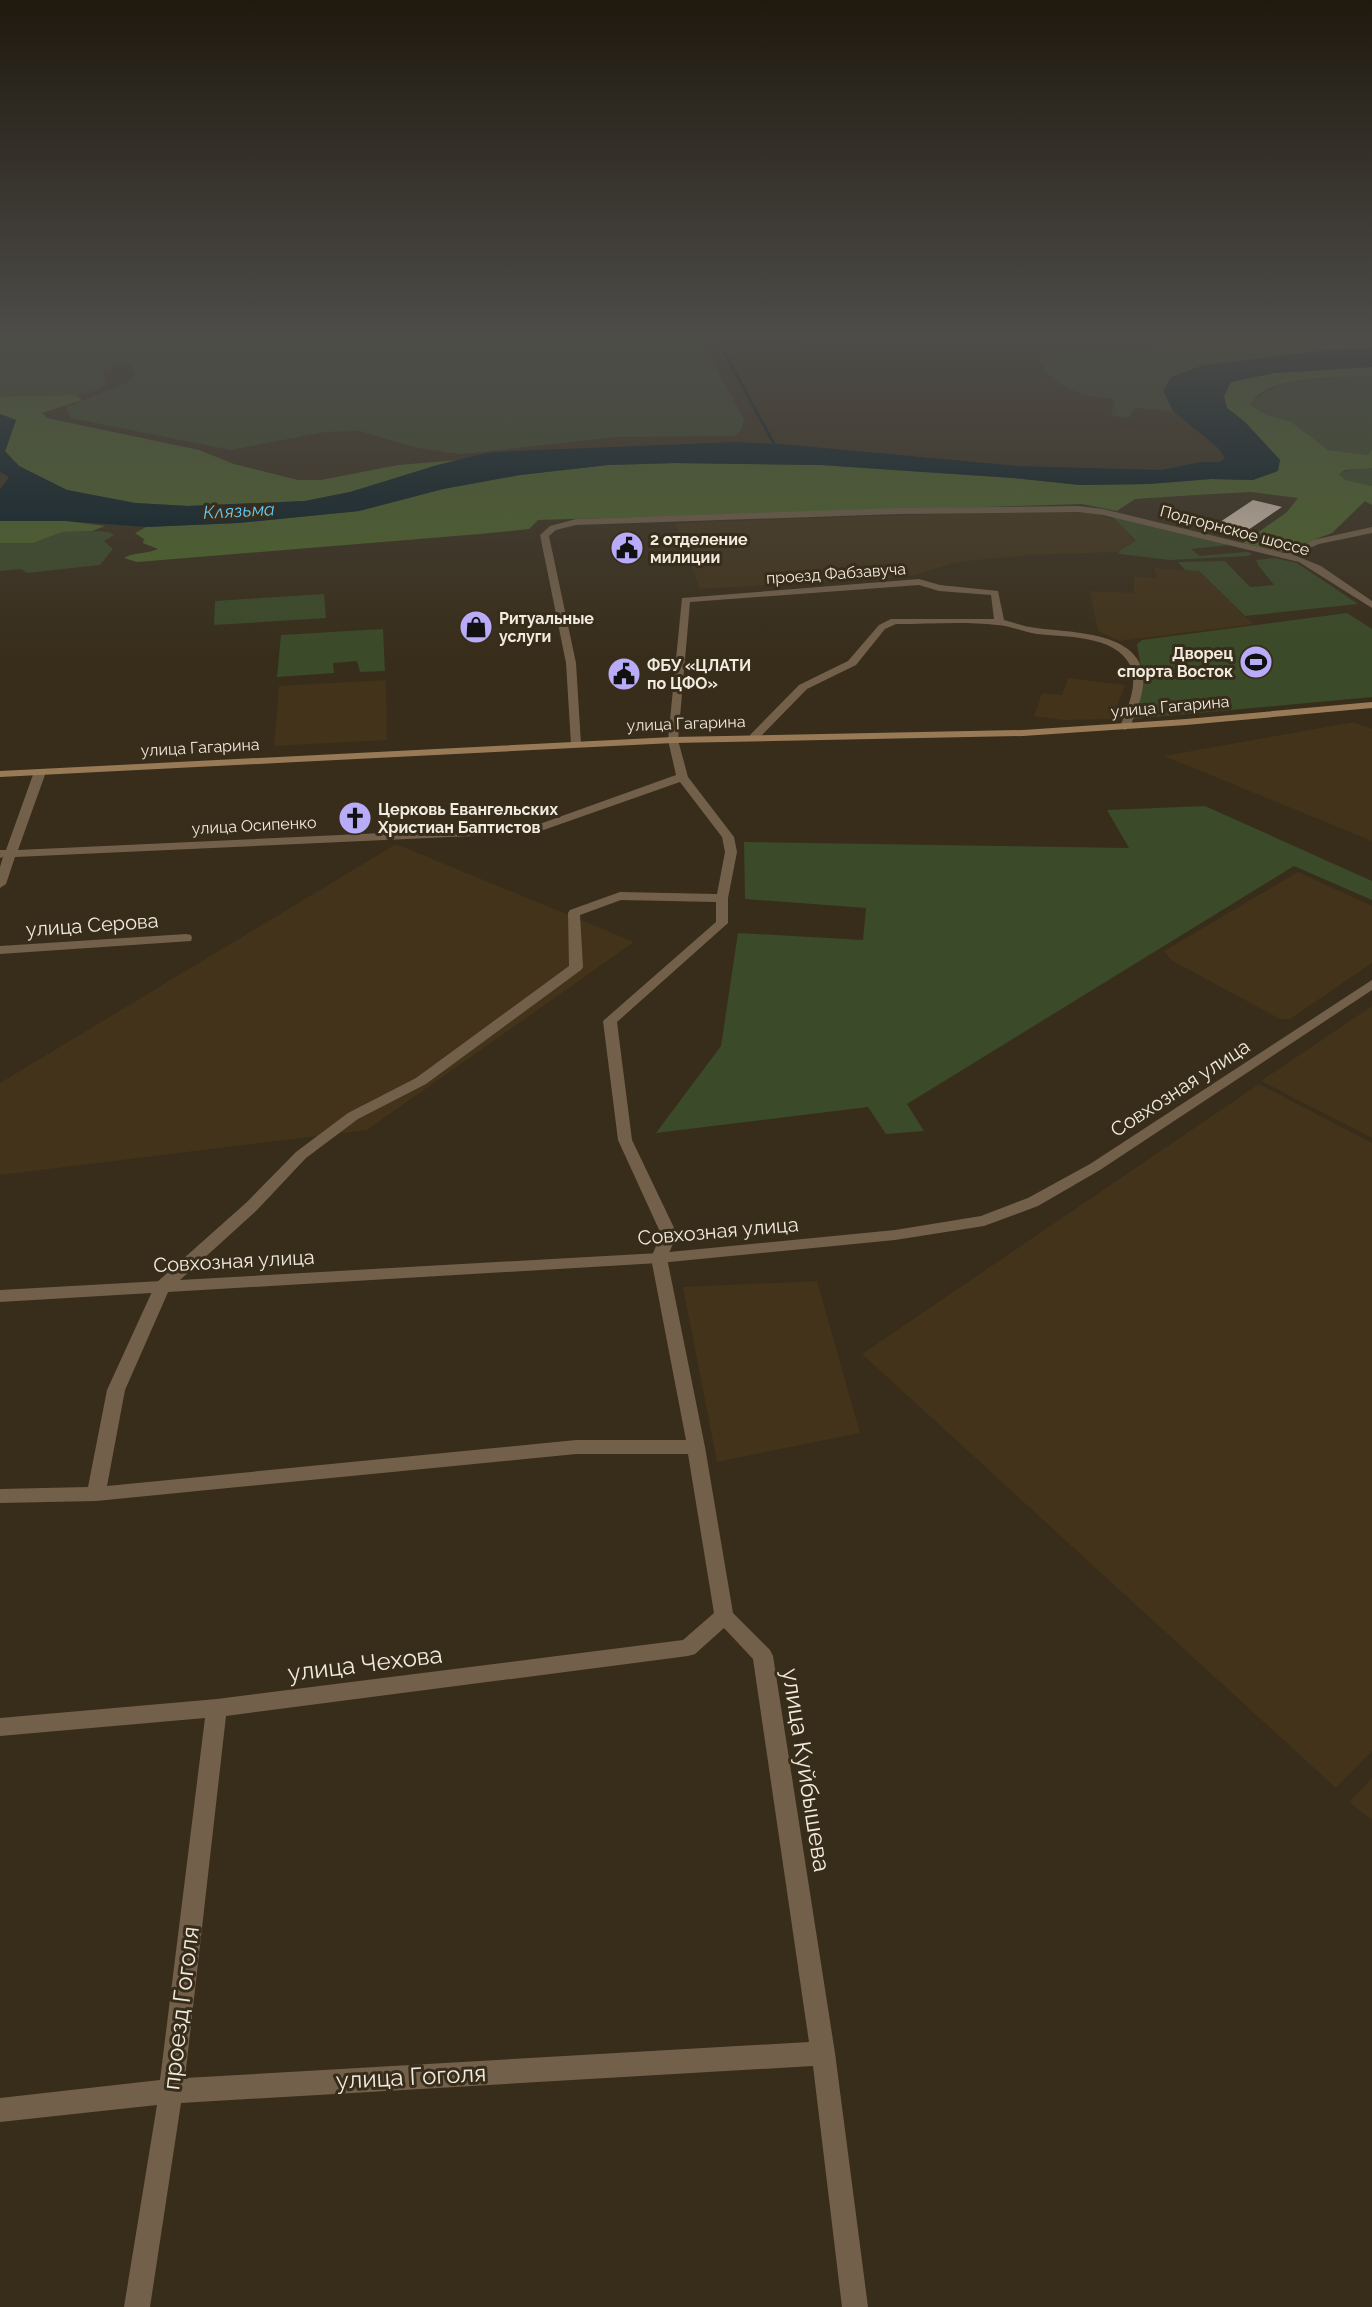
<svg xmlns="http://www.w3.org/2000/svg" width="1372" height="2307" viewBox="0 0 1372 2307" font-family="Raleway,sans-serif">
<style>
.built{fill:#42331a}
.green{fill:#3b4a28}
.forest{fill:#4c6528}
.water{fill:#031b25}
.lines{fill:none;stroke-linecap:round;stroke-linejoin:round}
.stream{stroke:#031b25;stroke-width:3}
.building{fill:#dccab5}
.minor{fill:#73604a;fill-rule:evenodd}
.tertiary{fill:#73604a;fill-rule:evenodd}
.secondary{fill:#997a57;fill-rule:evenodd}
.labels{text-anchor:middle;stroke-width:6;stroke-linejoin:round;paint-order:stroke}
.far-street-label{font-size:16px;fill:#f1eade;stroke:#382d1a}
.far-poi-label{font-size:16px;font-weight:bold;fill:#f1eade;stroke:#382d1a;text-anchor:start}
.far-water-label{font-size:18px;font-style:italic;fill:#5fccff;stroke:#382d1a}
.street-label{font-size:20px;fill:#f1eade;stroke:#382d1a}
.near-street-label{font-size:24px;fill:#f1eade;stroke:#382d1a}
</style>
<rect width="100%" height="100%" fill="#382d1a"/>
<path class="built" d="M1027,511L1090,513L1126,523L1131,538L1146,551L1032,555L957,562L908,577L700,589L675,523Z
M1154,568L1198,571L1253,624L1120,641L1098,631L1090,591L1134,593V576L1157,578Z
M1068,678L1125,685L1112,719L1064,720L1034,716L1042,693L1062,695Z
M386,680L387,740L274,746L279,686Z
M1353,722L1372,729V841L1164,756Z
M396,844L634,942L367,1130L0,1175V1083Z
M1298,872L1372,906V963L1290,1019H1280L1171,960L1164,951Z
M1372,1006V1138L1261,1081Z
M1259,1084L1372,1143V1751L1336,1788L862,1354Z
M817,1281L860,1433L717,1462L683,1287Z
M1372,1778V1820L1349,1802Z"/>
<path class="green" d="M0,335H698L744,419L741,430L734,436L617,437L462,454L417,448L360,431L324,432L230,450L71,418L66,407L127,383L135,374L131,365L116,364L104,371L106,385C85,401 26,401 0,397Z
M1372,340V349L1328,350L1204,365L1171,377L1163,390L1173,411L1136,408L1128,418L1111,415L1115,400C1079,392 1057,393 1038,358L1211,344Z
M1347,376H1372V449L1368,455L1328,450L1290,421L1267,415L1250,405C1273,378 1314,380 1347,376Z
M1361,468H1372V486L1346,480L1339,473Z
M1112,516L1230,545L1191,549L1200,556L1245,552L1252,553L1249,556L1169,560L1120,554L1118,552L1136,541Z
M92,531L109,532L114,535L104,541L113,549L100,565L27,573L21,569L0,571V543H33L62,532Z
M1275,558L1297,563L1358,604L1245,616L1199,571L1185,570L1178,562L1225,561L1250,587L1274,585L1258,565L1256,560Z
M324,594L326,618L214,625L215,601Z
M1347,613L1372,629V697L1133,719L1143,680L1137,644L1142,640Z
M383,629L385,671L360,672L357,661L333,663L334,673L277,677L281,635Z
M1205,806L1372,881V900L1294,866L907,1104L924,1131L886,1134L868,1107L656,1133L721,1046L738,933L863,940L866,908L745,899L744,842L1129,848L1107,810Z"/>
<path class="forest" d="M1372,367V376C1345,376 1281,377 1259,394C1256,397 1253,401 1250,405L1267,415L1290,421L1328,450L1368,455L1372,449V468L1345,470L1339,474L1346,480L1372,486V505L1365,501L1332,533L1281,552L1243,543L1287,512L1298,498L1251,492L1196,495L1135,499L1117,511L1082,504L538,520L529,529L480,534L137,562L124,558C134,552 147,554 158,549L143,543L144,539L135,533L146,527L238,523L359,511L443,489L520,475L608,465L675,463L821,465L1013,478L1080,485L1149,484L1211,479L1253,480L1280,460L1245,422L1227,408L1224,396L1231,382L1274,373Z
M75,395L82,400L42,413L47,418L199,450L234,464L298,480H321L398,465L460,460L350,492L305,501L188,506L135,503L67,490L19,466L5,452L16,420L0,414V397Z
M0,521H66L105,526L92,531L62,532L33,543H0Z"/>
<path class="water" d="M1372,349V367L1274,373L1231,382L1224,396L1227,408L1245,422L1280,460L1278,471L1253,480L1211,479L1149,484L1080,485L1013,478L821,465L675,463L608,465L520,475L443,489L359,511L238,523L146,527L66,521H0V489L9,477L0,472V414L16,420L5,451L19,466L67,490L135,503L188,506L305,501L350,492L437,465L487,453L513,451L737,442L792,445L1018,466L1162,470L1201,462H1220L1225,458L1218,448L1173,411L1163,390L1172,377L1204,365L1328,350Z"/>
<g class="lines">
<path class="stream" d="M715,335L774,444
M720,344L972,335"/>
</g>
<path class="building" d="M1253,500L1282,507L1248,530L1243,529L1239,532L1214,526Z"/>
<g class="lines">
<path class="minor" d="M1078,506L1103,509L1284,553L1313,540L1372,527V533L1319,544L1294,555L1321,566L1372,601V608L1299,562L1103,515L1078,512L899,514L576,525L556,530L549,536L576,663L581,744L576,747L571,744L566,663L540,535L550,526L576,519L899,508Z
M919,579L940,585L998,591L1004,620C1013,622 1021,626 1030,627C1063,633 1130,629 1142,669C1147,688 1137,710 1130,727L1125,730L1120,727C1127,709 1139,684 1130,665C1115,635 1065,637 1037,634C1024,632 1011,626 997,625C964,621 929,624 896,624L885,629L856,665L807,689L758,739H750V735L799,685L848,661L879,625L891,619H994L991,595L939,591L919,585L690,602L678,740L688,777L734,837L737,852L728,898V923L617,1022L632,1140L677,1234L667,1258L705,1447L733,1613L770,1650L773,1656L835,2053L868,2307H842L813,2066L181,2103L150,2307H124L157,2105L0,2122V2098L160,2080L205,1718L0,1736V1718L217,1699L683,1640L714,1613L688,1454H576L96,1501L0,1503V1489L88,1487L107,1390L156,1283L247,1202L296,1152L348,1113L416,1078L569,966L568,913L570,910L620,892L717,894L725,852L722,837L680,782L535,833L15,857L6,884L0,888V867L3,857L0,858V850H6L34,772L40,769L46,772L18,850L534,826L676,775L668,740L682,598ZM621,900L716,902V922L603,1021L618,1140L661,1234L651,1258L686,1440H576L107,1486L125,1390L169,1290L257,1210L306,1158L358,1119L426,1084L581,970L583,967L580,915ZM724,1628L753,1659L809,2042L185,2078L226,1716L688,1656L695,1654Z
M186,934L191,935L192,938L191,941L0,954V946Z"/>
<path class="tertiary" d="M1372,980V990L1100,1170L1038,1206L984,1226L895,1240L659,1263L0,1302V1290L659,1253L895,1230L981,1216L1028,1198L1090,1164Z"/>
<path class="secondary" d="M1372,702V708L1186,725L1023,736L673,743L0,777V771L673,737L1023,730L1186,719Z"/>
</g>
<linearGradient id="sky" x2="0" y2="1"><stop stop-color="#1f190e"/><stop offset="0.51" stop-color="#4d4c49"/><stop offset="1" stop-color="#4d4c49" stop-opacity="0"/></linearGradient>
<rect width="1372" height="657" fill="url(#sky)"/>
<defs>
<g id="civic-disc" transform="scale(1.725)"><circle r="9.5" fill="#b8abf7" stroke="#382d1a"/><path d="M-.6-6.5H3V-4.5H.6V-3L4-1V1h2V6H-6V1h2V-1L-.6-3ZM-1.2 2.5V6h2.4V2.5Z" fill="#111"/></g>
<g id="shop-disc" transform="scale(1.725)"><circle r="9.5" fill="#b8abf7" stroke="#382d1a"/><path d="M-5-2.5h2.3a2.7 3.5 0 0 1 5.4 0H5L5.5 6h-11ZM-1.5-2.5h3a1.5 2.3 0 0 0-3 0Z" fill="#111"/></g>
<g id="stadium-disc" transform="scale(1.725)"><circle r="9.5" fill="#b8abf7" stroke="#382d1a"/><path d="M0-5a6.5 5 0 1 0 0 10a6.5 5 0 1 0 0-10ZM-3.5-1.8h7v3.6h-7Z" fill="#111"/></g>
<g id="church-disc" transform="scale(1.725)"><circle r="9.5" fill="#b8abf7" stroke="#382d1a"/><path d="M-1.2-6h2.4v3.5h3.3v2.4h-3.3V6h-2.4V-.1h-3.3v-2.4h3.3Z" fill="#111"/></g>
</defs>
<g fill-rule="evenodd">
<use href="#civic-disc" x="627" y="548"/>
<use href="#shop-disc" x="476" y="627"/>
<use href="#stadium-disc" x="1256" y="662"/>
<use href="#civic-disc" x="624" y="674"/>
<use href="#church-disc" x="355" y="818"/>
</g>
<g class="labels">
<g class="far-street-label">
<text transform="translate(1235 530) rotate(15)" y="6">Подгорнское шоссе</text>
<text transform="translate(836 573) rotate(-4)" y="6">проезд Фабзавуча</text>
<text transform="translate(1170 706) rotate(-5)" y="6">улица Гагарина</text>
<text transform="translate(686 723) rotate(-2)" y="6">улица Гагарина</text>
<text transform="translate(200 747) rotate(-3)" y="6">улица Гагарина</text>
<text transform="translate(254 825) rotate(-3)" y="6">улица Осипенко</text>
</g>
<g class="far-poi-label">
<text x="650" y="545">2 отделение<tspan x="650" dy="18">милиции</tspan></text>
<text x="499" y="624">Ритуальные<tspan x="499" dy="18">услуги</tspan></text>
<text x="1233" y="659" text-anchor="end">Дворец<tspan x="1233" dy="18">спорта Восток</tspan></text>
<text x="647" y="671">ФБУ «ЦЛАТИ<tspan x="647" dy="18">по ЦФО»</tspan></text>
<text x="378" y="815">Церковь Евангельских<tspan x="378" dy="18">Христиан Баптистов</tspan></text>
</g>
<g class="far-water-label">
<text transform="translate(239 511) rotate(-3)" y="6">Клязьма</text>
</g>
<g class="street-label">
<text transform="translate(92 925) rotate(-4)" y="7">улица Серова</text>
<text transform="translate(1180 1088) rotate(-33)" y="7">Совхозная улица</text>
<text transform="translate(718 1231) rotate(-5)" y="7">Совхозная улица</text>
<text transform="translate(234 1261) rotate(-3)" y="7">Совхозная улица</text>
</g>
<g class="near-street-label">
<text transform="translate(365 1664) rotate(-7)" y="8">улица Чехова</text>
<text transform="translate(806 1770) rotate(81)" y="8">улица Куйбышева</text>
<text transform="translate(181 2008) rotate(-83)" y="8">проезд Гоголя</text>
<text transform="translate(411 2077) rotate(-3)" y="8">улица Гоголя</text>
</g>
</g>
</svg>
